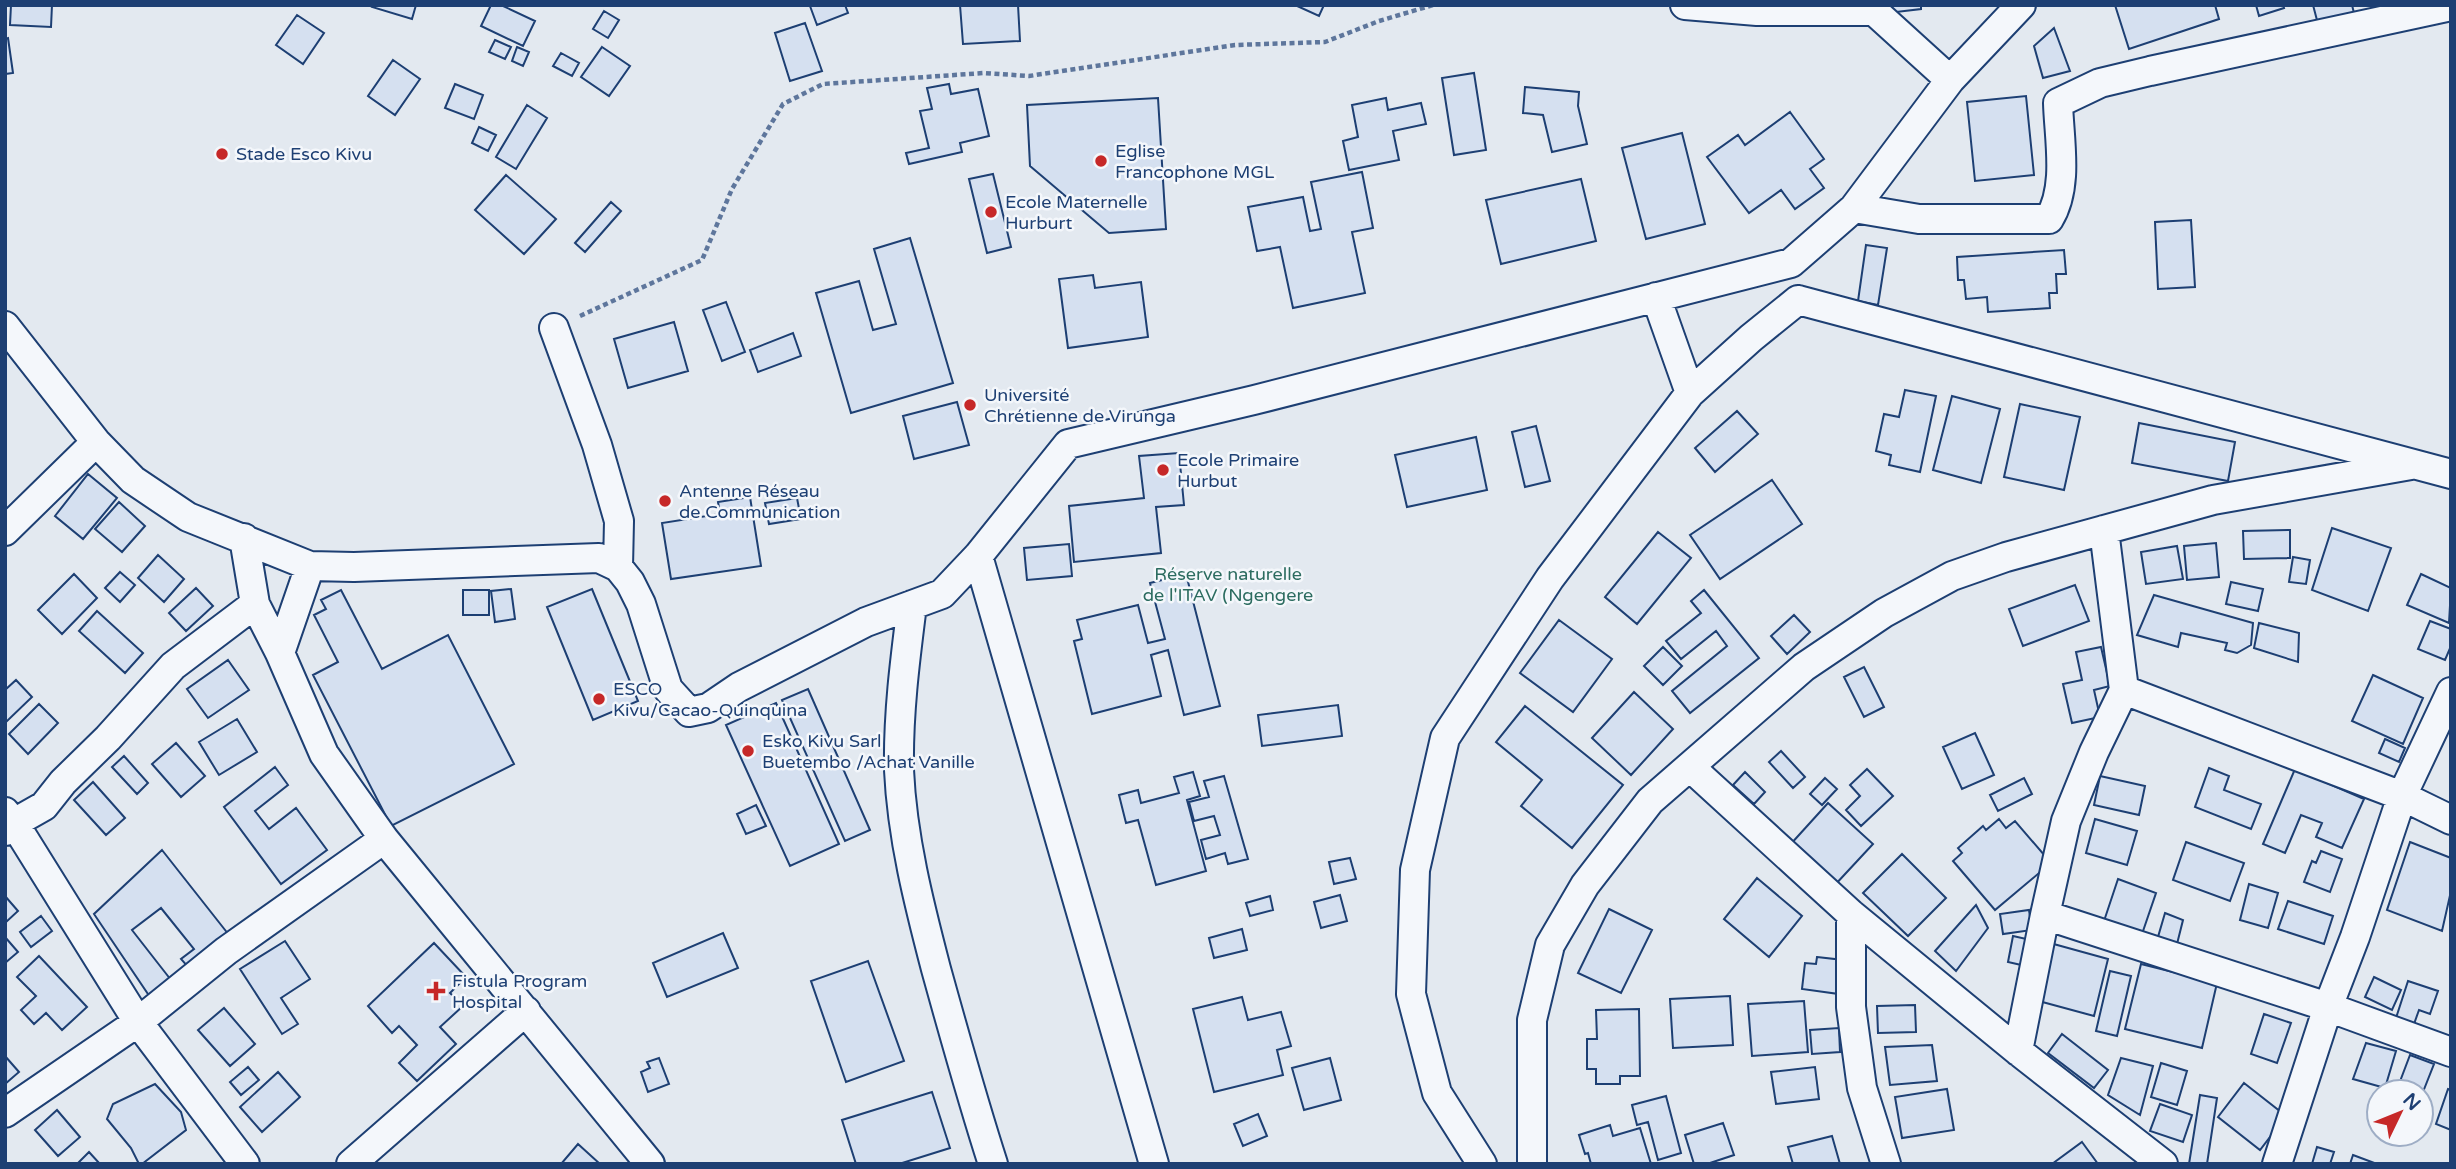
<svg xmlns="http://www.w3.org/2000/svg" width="2456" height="1169" viewBox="0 0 2456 1169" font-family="'Varela Round',sans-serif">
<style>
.green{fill:#e3e9f0;stroke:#687fa3;stroke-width:2;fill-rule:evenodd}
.building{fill:#d5e0f0;stroke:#1d3f73;stroke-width:2}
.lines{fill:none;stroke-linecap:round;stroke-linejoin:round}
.street-casing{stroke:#1d3f73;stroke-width:32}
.path{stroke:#5e769c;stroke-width:4.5;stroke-dasharray:5 3.5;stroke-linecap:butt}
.street{stroke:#f4f7fb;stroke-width:28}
.poi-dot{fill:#c62828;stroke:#f4f7fb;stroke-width:2.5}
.labels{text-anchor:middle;stroke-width:5;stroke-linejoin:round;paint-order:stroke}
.poi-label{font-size:18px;fill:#1d3f73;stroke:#f4f7fb;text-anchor:start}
.park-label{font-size:18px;fill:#2c6c60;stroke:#f4f7fb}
</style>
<rect width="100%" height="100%" fill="#f4f7fb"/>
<path class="green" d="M5,5H2451V1164H5ZM2379,1092H2421V1134H2379Z"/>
<path class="building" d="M11,5H52L51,27L10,25Z
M373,5H416L412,19L372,7Z
M491,5H501L535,21L523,46L481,26Z
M845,5L848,13L817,25L810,6Z
M960,5H1018L1020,41L963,44Z
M1295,5H1324L1319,16Z
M1887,5H1921V9L1888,13Z
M2115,5H2215L2219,19L2129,49Z
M2256,5H2283L2284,8L2259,16Z
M2313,5H2352L2354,13L2318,24Z
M604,11L619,20L608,38L593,29Z
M297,15L324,33L303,64L276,45Z
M805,23L822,71L790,81L775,33Z
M2054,28L2070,71L2043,78L2034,46Z
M8,38L13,73L5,74V39Z
M495,40L511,47L505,59L489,52Z
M517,47L529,52L523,66L512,61Z
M602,47L630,66L609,96L581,77Z
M561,53L579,63L572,76L553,66Z
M393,60L420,79L395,115L368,96Z
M1474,73L1486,150L1454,155L1442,78Z
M455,84L483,95L474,119L445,108Z
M949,84L951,94L978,89L989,136L960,143L962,152L909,164L906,153L929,148L920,111L932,109L927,88Z
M1525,87L1579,92L1578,106L1587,144L1552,152L1543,115L1523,113Z
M2026,96L2034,175L1975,181L1967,102Z
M1158,98L1166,229L1109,233L1030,166L1027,105Z
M1386,98L1388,110L1421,103L1426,124L1393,131L1399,160L1349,170L1343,141L1358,137L1352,105Z
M527,105L547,118L516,169L496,157Z
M1790,112L1824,159L1810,169L1824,188L1795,209L1781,190L1749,213L1707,157L1738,135L1745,145Z
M479,127L496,135L488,151L472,143Z
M1682,133L1705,224L1646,239L1622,148Z
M1362,172L1373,228L1352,232L1365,293L1293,308L1280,247L1257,251L1248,207L1303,197L1310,231L1321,229L1311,182Z
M993,174L1011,247L987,253L969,179Z
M506,175L556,219L524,254L475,210Z
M1581,179L1596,241L1501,264L1486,200Z
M611,202L621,211L585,252L575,243Z
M2191,220L2195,287L2158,289L2155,222Z
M910,238L953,383L851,413L816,293L859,281L873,330L896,324L874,249Z
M1866,245L1887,248L1878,305L1858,301Z
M2064,250L2066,274H2056L2057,293H2049L2050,308L1988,312L1987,297L1966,299L1964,280H1958L1957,257Z
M1093,275L1095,288L1141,282L1148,337L1068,348L1059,279Z
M726,302L745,352L722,361L703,310Z
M674,322L688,371L628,388L614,339Z
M793,333L801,356L758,372L750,350Z
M1905,390L1936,396L1920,472L1889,465L1891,455L1876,451L1884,414L1899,417Z
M1952,396L2000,409L1981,483L1933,470Z
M957,402L969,445L914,459L903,416Z
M2020,404L2080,417L2064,490L2004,477Z
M1737,411L1758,434L1715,472L1695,448Z
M2139,423L2235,442L2228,481L2132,463Z
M1536,426L1550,481L1525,487L1512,432Z
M1476,437L1487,490L1407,507L1395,455Z
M1179,453L1184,505L1156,507L1161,553L1074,562L1069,506L1144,498L1139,456Z
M88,474L117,498L83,539L55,516Z
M1772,480L1802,524L1720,579L1690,535Z
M750,497L761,566L671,579L662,523L720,514L718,502Z
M797,498L801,519L769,524L765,503Z
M119,502L145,526L122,552L95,529Z
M2332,528L2391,548L2368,611L2312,590Z
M2290,530V558L2244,559L2243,531Z
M1658,532L1691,558L1637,624L1605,597Z
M2216,543L2219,577L2187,580L2184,546Z
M1069,544L1072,576L1027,580L1024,548Z
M2177,546L2183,579L2146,584L2141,552Z
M158,555L184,579L164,602L138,578Z
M2293,557L2310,560L2306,584L2289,582Z
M120,572L135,585L120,602L105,588Z
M74,574L97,598L62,634L38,610Z
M1186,574L1220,706L1184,715L1168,650L1151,655L1161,696L1092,714L1074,641L1082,639L1077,620L1138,605L1148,643L1165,639L1150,583Z
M2421,574L2451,588L2449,623L2407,605Z
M2231,582L2263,589L2258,611L2226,604Z
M2075,585L2089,621L2023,646L2009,609Z
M196,588L213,606L186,631L169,613Z
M511,589L515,619L495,622L491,591Z
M592,589L638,701L593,720L547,607Z
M341,590L382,669L448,635L514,764L391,826L313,675L338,662L314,615L326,609L321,600Z
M463,590H489V615H463Z
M1704,590L1759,658L1690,713L1672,691L1727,646L1716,631L1681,659L1666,641L1701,613L1691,601Z
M2154,595L2253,623L2251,645L2237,653L2225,650L2227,643L2181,633L2178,647L2137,635Z
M97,611L143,653L125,673L79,631Z
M1794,615L1810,632L1787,654L1771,636Z
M1559,620L1612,659L1573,712L1520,673Z
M2430,621L2451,629V646L2445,660L2418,649Z
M2259,623L2299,633L2298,662L2254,648Z
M1663,647L1682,666L1663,685L1644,666Z
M2101,647L2110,686L2094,690L2100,717L2072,723L2063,684L2082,680L2076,652Z
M228,660L249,690L208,718L187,689Z
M1864,667L1884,707L1864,717L1844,677Z
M2373,675L2423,698L2403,744L2352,721Z
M16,680L32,697L5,723V690Z
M808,689L870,830L845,841L782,700Z
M1634,692L1673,729L1631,775L1592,738Z
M776,703L839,844L790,866L726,725Z
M39,704L58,723L28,754L9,734Z
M1338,705L1342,736L1262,746L1258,715Z
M1525,706L1623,785L1572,848L1521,806L1542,780L1496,742Z
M237,719L257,752L219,775L199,742Z
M1975,733L1994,775L1962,789L1943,747Z
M2385,739L2405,748L2399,762L2379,753Z
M176,743L205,776L181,797L152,764Z
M1781,751L1805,777L1793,788L1769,762Z
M124,756L148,783L137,794L112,767Z
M275,767L288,785L255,811L269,829L296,808L327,850L281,884L224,807Z
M2209,768L2229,776L2224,790L2261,804L2251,829L2195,807Z
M1867,769L1893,796L1861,826L1846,810L1860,796L1850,785Z
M2295,769L2364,799L2342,848L2316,837L2322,823L2301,815L2285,853L2263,844Z
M1193,772L1200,796L1187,800L1206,871L1156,885L1138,820L1126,823L1119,795L1138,790L1141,803L1179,793L1174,777Z
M1745,772L1765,792L1754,804L1733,785Z
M1224,776L1248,859L1228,864L1225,853L1206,859L1201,840L1220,835L1214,816L1194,821L1189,802L1209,797L1204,781Z
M2100,776L2145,786L2139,815L2094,805Z
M1825,778L1837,789L1822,805L1810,794Z
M2024,778L2032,794L1998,811L1990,795Z
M93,782L125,818L106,835L74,800Z
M1828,803L1873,844L1833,887L1789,846Z
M756,805L766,826L746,834L737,814Z
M1999,819L2006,828L2015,821L2051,863L1995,910L1953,861L1962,853L1958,848L1983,826L1986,830Z
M2095,819L2137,831L2127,865L2086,853Z
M2186,842L2244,863L2230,901L2173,880Z
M2410,842L2451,858V891L2442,931L2387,910Z
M162,850L229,935L188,967L181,959L194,949L161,908L132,930L171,980L150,997L94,914Z
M2321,851L2342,859L2330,892L2304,882L2312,861L2316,863Z
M1902,854L1946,898L1908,936L1863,893Z
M1350,858L1356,879L1334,884L1329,862Z
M1757,878L1802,916L1769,957L1724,919Z
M2118,879L2156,893L2142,934L2104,921Z
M2249,884L2278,893L2268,928L2240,920Z
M1340,895L1347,921L1321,928L1314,902Z
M5,896L18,911L5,923Z
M1270,896L1273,910L1250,916L1246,903Z
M2288,901L2333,916L2324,944L2278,929Z
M1976,905L1988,928L1956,971L1935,951Z
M1609,909L1652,930L1621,993L1578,973Z
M2029,910L2032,930L2003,934L2000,914Z
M2165,913L2183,920L2177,944L2158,937Z
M41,916L52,931L31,947L20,932Z
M1242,929L1247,950L1214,958L1209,938Z
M723,933L738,968L667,997L653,963Z
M2013,936L2035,941L2030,967L2008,962Z
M5,937L18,952L5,963Z
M285,941L310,979L281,998L298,1024L282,1034L240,969Z
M434,943L466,977L450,993L463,1006L440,1027L456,1044L417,1081L399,1063L417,1045L399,1026L392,1033L368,1006Z
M2050,943L2108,959L2094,1016L2035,1000Z
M39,956L87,1007L62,1030L46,1013L34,1024L21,1010L36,996L17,977Z
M1817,957L1843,960L1839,994L1802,989L1805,963L1816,964Z
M868,961L904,1061L846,1082L811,981Z
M2141,964L2217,983L2202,1048L2125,1029Z
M2110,971L2131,976L2117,1036L2096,1031Z
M2374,977L2401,990L2392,1010L2365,997Z
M2408,981L2438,991L2430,1014L2419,1010L2414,1024L2396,1018Z
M1730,996L1733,1045L1673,1048L1670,999Z
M1242,997L1248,1020L1281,1012L1291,1046L1277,1050L1283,1075L1214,1092L1193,1009Z
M1804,1001L1808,1052L1752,1056L1748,1004Z
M1915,1005L1916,1032L1878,1033L1877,1006Z
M224,1008L255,1044L230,1066L198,1030Z
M1639,1009L1640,1076H1620V1084H1596V1069H1587V1039H1597L1596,1010Z
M2264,1014L2291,1023L2277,1063L2251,1054Z
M1839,1028L1840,1052L1812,1054L1810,1030Z
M2062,1034L2108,1070L2094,1088L2048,1053Z
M2366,1043L2396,1051L2385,1088L2353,1079Z
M1932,1045L1937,1081L1890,1085L1885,1047Z
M2410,1055L2434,1064L2421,1097V1092H2396Z
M5,1056L19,1072L5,1084Z
M659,1058L669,1084L648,1092L641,1072L650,1068L647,1062Z
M1330,1058L1341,1100L1304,1110L1292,1068Z
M2121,1058L2153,1066L2140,1115L2108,1095Z
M2161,1063L2187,1071L2177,1105L2151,1097Z
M248,1067L259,1080L241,1095L230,1082Z
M1815,1067L1819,1099L1776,1104L1771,1072Z
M278,1072L300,1097L262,1132L240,1107Z
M2244,1083L2286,1116L2260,1150L2218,1117Z
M155,1084L181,1112L186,1130L142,1164H139L131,1148L107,1119L113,1104Z
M1947,1089L1954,1130L1902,1138L1895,1097Z
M2448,1089L2451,1090V1130L2436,1124Z
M932,1092L950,1148L899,1164H856L842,1120Z
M2200,1095L2217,1098L2207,1164H2189Z
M1666,1096L1681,1153L1658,1160L1648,1122L1637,1125L1632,1105Z
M2160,1104L2192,1115L2183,1142L2150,1131Z
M57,1110L80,1137L58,1156L35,1130Z
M1258,1114L1267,1136L1243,1146L1234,1124Z
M1723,1123L1734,1155L1707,1164H1694L1685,1135Z
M1610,1125L1613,1136L1640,1128L1651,1164H1591L1588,1153L1585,1154L1579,1135Z
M1832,1136L1840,1164H1793L1788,1147Z
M2082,1142L2098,1164H2052Z
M578,1144L600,1164H561Z
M2317,1147L2334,1152L2330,1164H2312Z
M89,1152L100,1164H77Z
M2353,1155L2377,1164H2350Z"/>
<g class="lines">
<g class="street-casing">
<path id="street" d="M1685,5L1757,11H1874L1950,80
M1854,208L1919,219H2049C2069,187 2059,139 2058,103L2100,83L2150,71L2451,6
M1656,297L1690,393
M1798,300L2451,474
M5,326L96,442L133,480L188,517L310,566L354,567L599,558L618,567L630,582L641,604L668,689L689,712L708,708L739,687L866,622L942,594L978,556L1068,444L1254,400L1791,263L1854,208L1950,80L2021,5
M554,328L597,445L619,521L618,567
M2104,530L2124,690L2402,796L2451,820
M5,531L96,442
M244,538L255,604L280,653L324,754L384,839L650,1164
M978,556L1154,1164
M912,605C905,660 898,714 899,770C902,837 919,904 936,969C954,1034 972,1099 993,1164
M280,653L310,566
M1690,767L1851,914L2018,1051L2163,1164
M5,812L14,823L138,1022L245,1164
M5,831L14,823L44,806L63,782L108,738L173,666L255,604
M1851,914V1007L1862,1088L1886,1164
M2045,915L2328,1007L2451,1052
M2018,1051L2045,915L2066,821L2094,752L2124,690
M5,1113L138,1022L226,951L384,839
M351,1164L526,1011
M1482,1164L1437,1093L1411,994L1415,870L1445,738L1550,578L1690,393L1751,338L1798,300
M1532,1164V1020L1550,945L1585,885L1650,801L1804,667L1884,613L1952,576L2006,557L2213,500L2411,465
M2277,1164L2328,1007L2355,937L2402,796L2451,692"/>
</g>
<path class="path" d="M580,316L702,260L732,189L783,104L823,84L984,73L1029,76L1235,45L1325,42L1379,21L1433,5"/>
<use href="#street" class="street"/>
</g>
<g class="poi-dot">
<circle cx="222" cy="154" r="7"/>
<circle cx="1101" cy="161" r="7"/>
<circle cx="991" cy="212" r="7"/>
<circle cx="970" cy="405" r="7"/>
<circle cx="1163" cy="470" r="7"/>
<circle cx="665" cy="501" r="7"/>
<circle cx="599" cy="699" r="7"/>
<circle cx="748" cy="751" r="7"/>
<path d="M432.5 980.5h7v7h7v7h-7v7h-7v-7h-7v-7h7z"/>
</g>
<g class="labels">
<g class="poi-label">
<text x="1115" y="157">Eglise<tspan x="1115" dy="21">Francophone MGL</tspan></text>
<text x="236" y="160">Stade Esco Kivu</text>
<text x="1005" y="208">Ecole Maternelle<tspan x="1005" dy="21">Hurburt</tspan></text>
<text x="984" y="401">Université<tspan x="984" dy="21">Chrétienne de Virunga</tspan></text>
<text x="1177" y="466">Ecole Primaire<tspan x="1177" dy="21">Hurbut</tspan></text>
<text x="679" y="497">Antenne Réseau<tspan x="679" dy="21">de Communication</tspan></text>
<text x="613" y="695">ESCO<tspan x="613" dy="21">Kivu/Cacao-Quinquina</tspan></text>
<text x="762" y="747">Esko Kivu Sarl<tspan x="762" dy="21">Buetembo /Achat Vanille</tspan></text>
<text x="452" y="987">Fistula Program<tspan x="452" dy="21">Hospital</tspan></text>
</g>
<g class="park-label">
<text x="1228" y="580">Réserve naturelle<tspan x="1228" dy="21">de l'ITAV (Ngengere</tspan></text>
</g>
</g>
<rect width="2456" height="1169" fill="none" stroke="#1d3f73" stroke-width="14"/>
<g transform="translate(2400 1113) rotate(47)"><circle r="33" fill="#f4f7fb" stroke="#9eadc5" stroke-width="2"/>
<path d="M0-5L12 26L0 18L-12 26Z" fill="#c62828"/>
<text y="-10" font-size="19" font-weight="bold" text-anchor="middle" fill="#1d3f73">N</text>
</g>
</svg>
